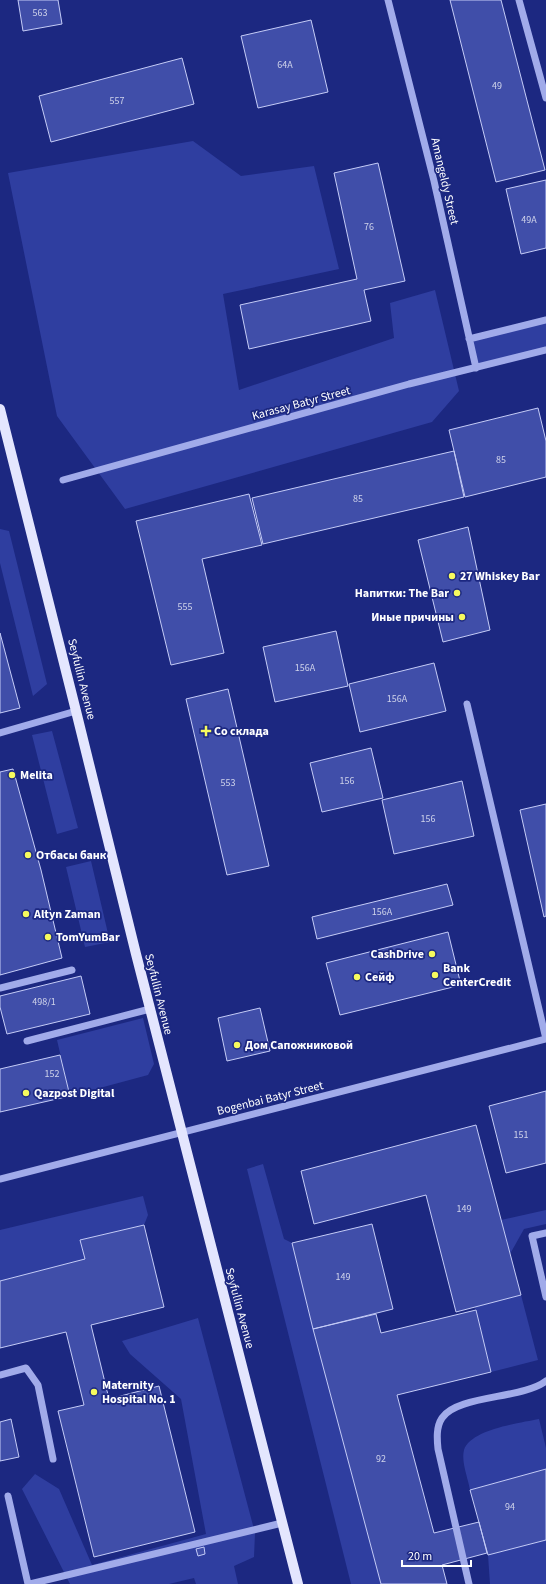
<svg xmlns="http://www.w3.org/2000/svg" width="546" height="1584" viewBox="0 0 546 1584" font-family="'Source Sans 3',sans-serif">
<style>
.green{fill:#2f3ea0}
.building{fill:#404ea9;stroke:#c5ccf7}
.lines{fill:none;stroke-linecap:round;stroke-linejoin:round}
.minor{stroke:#a1abea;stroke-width:7}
.major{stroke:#e4e6fe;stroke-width:10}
.poi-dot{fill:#f6fa5e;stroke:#1c2881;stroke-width:1.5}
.labels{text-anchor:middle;stroke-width:3.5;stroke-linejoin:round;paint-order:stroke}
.number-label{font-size:10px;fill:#cfd3ea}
.street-label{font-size:12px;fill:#fff;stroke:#1c2881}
.poi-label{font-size:12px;font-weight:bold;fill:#fff;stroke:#1c2881;text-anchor:start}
</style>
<rect width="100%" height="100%" fill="#1c2881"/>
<path class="green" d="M193,141L241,176L314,166L339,269L223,294L239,390L394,338L390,303L435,290L459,391L432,422L125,509L57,416L8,173Z
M546,321V349L476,368L469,339Z
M0,529L9,531L47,684L33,696L0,563Z
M52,731L78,828L57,834L32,735Z
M91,861L110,942L85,947L66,867Z
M143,1018L154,1064L148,1075L70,1096L57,1040Z
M263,1164L284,1239L292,1243L313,1329L381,1584H351L247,1169Z
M143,1196L148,1215L144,1225L80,1240L85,1259L0,1281V1230Z
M546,1210V1224L524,1229L510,1254L501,1220Z
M521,1295L538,1360L491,1372L475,1307Z
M198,1318L255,1533L254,1557L234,1566L238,1584H196L194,1578L169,1584H70L22,1489L35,1474L59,1489L92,1565L206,1534L181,1399L130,1354L122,1341Z
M539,1419L546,1448V1469L470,1490C468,1478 461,1462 464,1450C471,1429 520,1423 539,1419Z
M546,1540V1584H490L488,1555Z"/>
<path class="building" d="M18,0H58L62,24L23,31Z
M450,0H501L545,170L496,182Z
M311,20L328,92L258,108L241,36Z
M182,58L194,104L51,142L39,96Z
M378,163L405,281L364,290L371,321L249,349L240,305L357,279L334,173Z
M546,180V248L521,254L506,189Z
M538,408L546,441V477L465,497L449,430Z
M454,451L464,497L263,544L252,498Z
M249,494L262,545L202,559L224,653L171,665L136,521Z
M468,527L490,630L443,642L418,540Z
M336,631L348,686L275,702L263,647Z
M0,633L20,708L0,713Z
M434,663L446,711L360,732L349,684Z
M228,689L269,866L227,875L186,699Z
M371,748L383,798L322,812L310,763Z
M13,769L41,870L62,958L0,975V772Z
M462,781L474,836L394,854L382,800Z
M546,804V916L544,917L520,810Z
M447,884L453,905L317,939L312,917Z
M448,932L461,985L340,1015L326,963Z
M81,976L90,1014L7,1034L0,1007V996Z
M260,1008L270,1051L227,1061L218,1018Z
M60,1055L70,1096L0,1112V1069Z
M546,1091V1163L506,1173L489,1106Z
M476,1125L521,1295L456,1312L426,1195L314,1224L301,1171Z
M372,1224L393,1309L313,1329L292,1243Z
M144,1225L164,1307L91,1325L109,1399L159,1386L195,1532L94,1557L58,1411L84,1405L66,1332L0,1348V1281L85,1259L80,1240Z
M476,1310L491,1372L397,1395L434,1533L479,1522L487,1553L442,1565L447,1584H381L313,1329L376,1314L381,1333Z
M11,1419L19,1457L0,1461V1422Z
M546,1469V1540L488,1555L470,1490Z
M204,1547L205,1554L198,1556L196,1549Z"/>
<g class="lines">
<path class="minor" d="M388,0L434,181L476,368
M519,0L546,98
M469,339L546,320
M63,480L409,384L546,350
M467,704L546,1039
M0,733L76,711
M0,988L72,970
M27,1041L150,1009
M0,1179L546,1039
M546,1233L532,1236L546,1297
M0,1375L26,1368L38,1385L53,1459
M8,1496L28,1584
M30,1584L282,1523
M469,1584L438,1449C437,1439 436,1427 442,1418C457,1395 523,1399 546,1381"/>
<path class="major" d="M0,409L76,711L136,954L298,1584"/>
</g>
<g class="poi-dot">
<circle cx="452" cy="576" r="4"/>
<circle cx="457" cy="593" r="4"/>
<circle cx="462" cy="617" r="4"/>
<path d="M204 725h4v4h4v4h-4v4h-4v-4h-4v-4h4z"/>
<circle cx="12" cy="775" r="4"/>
<circle cx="28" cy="855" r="4"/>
<circle cx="26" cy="914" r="4"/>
<circle cx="48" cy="937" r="4"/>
<circle cx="432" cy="954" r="4"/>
<circle cx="435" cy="975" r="4"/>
<circle cx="357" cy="977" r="4"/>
<circle cx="237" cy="1045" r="4"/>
<circle cx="26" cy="1093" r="4"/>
<circle cx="94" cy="1392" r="4"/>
</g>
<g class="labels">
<g class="number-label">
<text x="40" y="16">563</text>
<text x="285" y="68">64А</text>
<text x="497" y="89">49</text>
<text x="117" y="104">557</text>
<text x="529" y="223">49А</text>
<text x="369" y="230">76</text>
<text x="501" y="463">85</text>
<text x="358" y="502">85</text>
<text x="185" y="610">555</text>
<text x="305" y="671">156А</text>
<text x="397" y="702">156А</text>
<text x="347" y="784">156</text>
<text x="228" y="786">553</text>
<text x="428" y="822">156</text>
<text x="382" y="915">156А</text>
<text x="44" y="1005">498/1</text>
<text x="52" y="1077">152</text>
<text x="521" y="1138">151</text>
<text x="464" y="1212">149</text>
<text x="343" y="1280">149</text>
<text x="381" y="1462">92</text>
<text x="510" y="1510">94</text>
</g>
<g class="street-label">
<text transform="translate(445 181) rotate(77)" y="4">Amangeldy Street</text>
<text transform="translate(301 403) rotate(-15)" y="4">Karasay Batyr Street</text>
<text transform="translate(82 679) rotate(76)" y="4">Seyfullin Avenue</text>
<text transform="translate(159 994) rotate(76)" y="4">Seyfullin Avenue</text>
<text transform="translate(270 1098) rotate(-14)" y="4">Bogenbai Batyr Street</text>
<text transform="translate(240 1308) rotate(75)" y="4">Seyfullin Avenue</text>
</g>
<g class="poi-label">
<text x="460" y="580">27 Whiskey Bar</text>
<text x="449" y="597" text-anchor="end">Напитки: The Bar</text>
<text x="454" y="621" text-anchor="end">Иные причины</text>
<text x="214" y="735">Со склада</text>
<text x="20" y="779">Melita</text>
<text x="36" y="859">Отбасы банк</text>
<text x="34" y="918">Altyn Zaman</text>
<text x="56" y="941">TomYumBar</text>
<text x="424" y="958" text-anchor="end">CashDrive</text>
<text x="443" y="972">Bank<tspan x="443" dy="14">CenterCredit</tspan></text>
<text x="365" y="981">Сейф</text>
<text x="245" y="1049">Дом Сапожниковой</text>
<text x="34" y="1097">Qazpost Digital</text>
<text x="102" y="1389">Maternity<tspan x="102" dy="14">Hospital No. 1</tspan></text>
</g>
</g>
<path d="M402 1560v6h69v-6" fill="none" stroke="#ffffff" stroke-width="2"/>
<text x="408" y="1560" font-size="12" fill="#ffffff" stroke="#1c2881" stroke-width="3" paint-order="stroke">20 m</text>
</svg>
